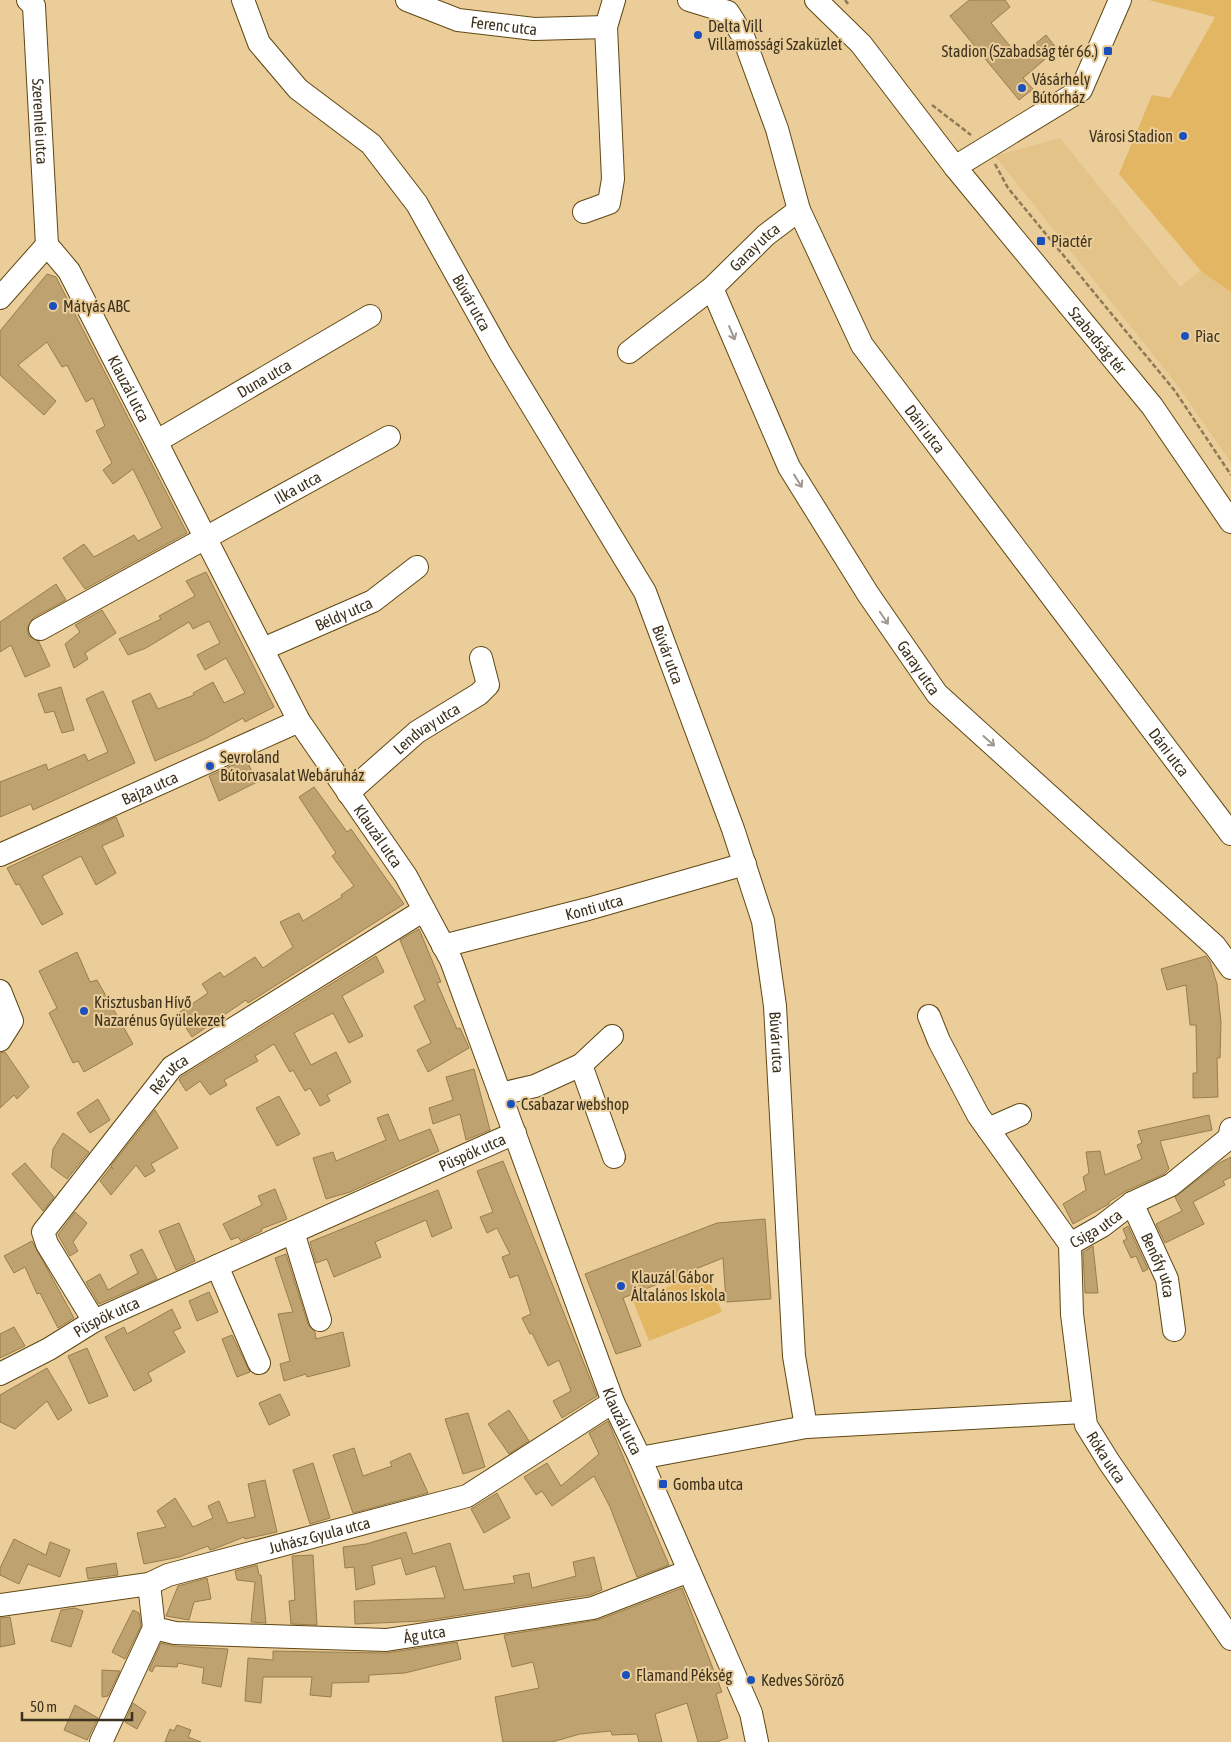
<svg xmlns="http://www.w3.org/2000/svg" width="1231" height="1742" viewBox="0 0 1231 1742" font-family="'Asap Condensed',sans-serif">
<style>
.built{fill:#e3c388}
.green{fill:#e2b662}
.building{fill:#bea270;stroke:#987e4c}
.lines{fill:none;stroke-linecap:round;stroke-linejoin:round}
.minor-casing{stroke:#604814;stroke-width:24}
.path{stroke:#8c7956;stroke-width:2.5;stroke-dasharray:5 2.5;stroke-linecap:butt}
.minor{stroke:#fff;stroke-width:22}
.oneway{stroke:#9e988e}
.poi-dot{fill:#1b50bd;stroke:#eacd99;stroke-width:2}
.labels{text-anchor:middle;stroke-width:4;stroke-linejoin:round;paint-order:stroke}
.street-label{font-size:16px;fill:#3d321d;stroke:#eacd99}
.poi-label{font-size:16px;fill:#3d321d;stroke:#eacd99;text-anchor:start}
</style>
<rect width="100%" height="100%" fill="#eacd99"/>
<path class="built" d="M1060,138L1180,287L1224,252L1231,260V463L1178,386L995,156Z"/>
<path class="green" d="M1149,0H1231V292L1201,271L1119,174L1152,95L1170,98L1215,17Z
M706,1271L722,1312L649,1341L633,1301Z"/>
<path class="building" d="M969,0H1005L1010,7L991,23L1019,57L1046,35L1057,49L1023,78L1033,89L1019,100L950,16Z
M47,274L56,277L187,533L85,589L63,558L84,544L94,557L134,535L138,541L162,528L133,469L113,484L103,470L112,463L96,431L105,426L93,398L86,402L67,365L62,367L47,342L18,365L56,401L44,415L0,375V331Z
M206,572L274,707L245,722L243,718L205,739L155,761L132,701L150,693L158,709L194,695L193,693L213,682L224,703L245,693L226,658L205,670L197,655L220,643L209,621L193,629L189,622L146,648L128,655L119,639L161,619L159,616L195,596L186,581Z
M56,584L66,600L33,618L27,628L29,636L39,642L50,666L25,677L11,645L0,652V622Z
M102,610L116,633L85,653L88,659L74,668L65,644L80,632L75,625Z
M61,687L74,730L62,733L54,711L45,713L38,694Z
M103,691L135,763L33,810L31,804L0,817V782L46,764L48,770L85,754L88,761L108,752L86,699Z
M246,759L257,782L219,801L209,776Z
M314,787L347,832L351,829L404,904L248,1003L246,1000L192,1037L177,1014L208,993L202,984L220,972L224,977L255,957L263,968L293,947L280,922L299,913L303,921L342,897L341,895L354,886L332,856L336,853L299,797Z
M116,817L124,836L102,846L116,873L96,885L81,856L42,876L63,914L42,925L19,884L16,885L7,868Z
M419,929L441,982L437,983L457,1029L460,1028L469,1048L428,1072L417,1050L431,1043L414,1006L425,1000L400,940Z
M77,952L90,982L97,980L133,1044L84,1072L78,1061L73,1063L49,1013L57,1008L39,971Z
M376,956L384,972L342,996L363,1036L349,1043L333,1013L294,1033L311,1065L336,1052L351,1082L327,1095L330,1101L320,1106L310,1088L305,1091L293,1070L290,1072L274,1044L255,1056L258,1061L224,1080L227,1085L210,1095L200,1081L186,1091L179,1080L181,1077Z
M1206,956L1210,962L1217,984L1221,1022L1220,1058H1217L1218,1097L1193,1098V1073H1197L1196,1025H1190L1186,985L1167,990L1161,969Z
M5,1052L29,1087L17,1099L14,1095L0,1108V1053Z
M474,1069L490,1130L466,1140L460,1114L433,1124L429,1108L453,1100L446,1077Z
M279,1096L300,1134L277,1146L256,1108Z
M98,1099L110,1120L90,1133L77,1113Z
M155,1110L178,1148L151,1164L155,1171L145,1177L136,1165L111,1195L100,1181L111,1167L113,1169L111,1166Z
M388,1114L399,1141L430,1129L439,1151L350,1192L326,1199L313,1158L333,1152L336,1161L386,1140L377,1118Z
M1209,1115L1212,1130L1160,1141L1169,1169L1164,1174L1126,1191L1109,1202V1204L1073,1224L1063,1204L1086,1190L1083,1177L1089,1173L1086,1152L1100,1151L1105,1175L1142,1159L1137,1145L1142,1143L1138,1131Z
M63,1133L89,1152L67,1179L51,1167L53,1149Z
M1231,1157V1177L1223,1181L1225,1185L1193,1202L1204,1224L1165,1243L1156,1224L1182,1211L1175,1197L1219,1163Z
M503,1161L597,1396L562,1418L553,1401L571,1391L559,1360L548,1366L532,1333L530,1334L522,1318L531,1314L518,1275L510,1278L502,1257L510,1254L497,1228L487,1233L480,1217L493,1212L477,1171Z
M25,1163L54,1197L43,1211L12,1174Z
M275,1189L287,1219L261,1229L262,1231L241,1241L238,1237L231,1240L223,1224L262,1205L258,1196Z
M438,1190L452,1228L432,1237L426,1220L375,1242L381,1257L334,1277L327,1259L316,1263L310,1242Z
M75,1212L87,1223L73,1242L78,1251L70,1256L58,1235Z
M765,1219L771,1299L726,1302L723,1258L623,1298L641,1346L616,1354L585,1274L717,1223Z
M179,1223L195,1261L176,1270L159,1231Z
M1128,1226L1148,1269L1143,1272L1136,1256L1131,1258L1123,1241L1127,1239L1123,1229Z
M32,1241L74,1318L58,1328L40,1293L37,1294L25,1267L14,1273L4,1256Z
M1093,1246L1098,1293H1085L1083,1252Z
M142,1249L157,1279L99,1304L86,1282L100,1274L108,1290L138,1273L130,1255Z
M286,1254L308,1324L315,1332L316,1339L343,1332L350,1366L307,1377L306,1374L284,1381L280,1364L290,1361L278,1314L293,1312L275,1258Z
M209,1292L218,1312L197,1321L189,1301Z
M172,1309L181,1328L173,1331L185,1352L148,1373L152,1381L134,1391L105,1337L124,1327L127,1334Z
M14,1327L25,1346L0,1358V1334Z
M232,1335L250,1372L237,1377L222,1339Z
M87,1348L108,1396L89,1404L68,1356Z
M47,1368L72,1410L58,1420L47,1401L15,1429L0,1422V1395Z
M280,1394L290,1415L269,1425L259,1403Z
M509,1410L529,1441L509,1454L488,1424Z
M468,1413L485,1467L463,1474L445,1419Z
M608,1421L669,1565L637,1577L610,1507L594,1476L552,1506L542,1491L536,1495L524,1477L547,1463L561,1486L599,1454L589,1433Z
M354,1448L363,1476L392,1466L390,1462L410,1453L428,1493L353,1513L333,1455Z
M313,1463L330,1518L310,1524L293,1470Z
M265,1480L277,1532L245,1539L244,1537L214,1549L210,1550L208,1546L179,1557L144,1564L137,1533L166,1527L157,1511L175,1498L193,1527L213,1518L208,1506L219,1501L228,1523L255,1517L248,1484Z
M497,1493L510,1518L484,1533L471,1509Z
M406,1532L413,1554L450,1543L464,1590L515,1583L513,1576L529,1573L532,1588L576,1576L573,1562L594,1557L602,1590L590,1595L423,1621L355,1624L354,1601L445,1598L435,1566L406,1575L401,1558L372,1566L375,1584L356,1590L354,1567L345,1568L343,1547L366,1544Z
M14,1539L46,1555L50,1542L70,1550L60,1577L28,1564L19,1584L0,1575V1568Z
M313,1555L317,1625L291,1624L289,1601L295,1600L292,1556Z
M116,1563L118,1575L88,1579L86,1568Z
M257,1565L259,1575H261L266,1623L251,1622L255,1582L237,1580L235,1571Z
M207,1578L211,1599L194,1602L189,1620L166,1616L178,1586Z
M682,1588L722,1692L716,1694L728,1738L716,1742H698L687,1703L655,1714L662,1742H639L637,1734L612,1735L611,1731L580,1734L552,1742H503L495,1697L539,1688L533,1662L512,1667L504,1635L598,1620Z
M75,1608L83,1611L71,1647L51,1641L61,1610Z
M133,1610L139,1613L141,1626L125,1659L112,1652Z
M10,1617L15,1644L0,1647V1618Z
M457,1642L461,1659L405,1673L369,1675V1682L332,1683L331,1697L310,1695L312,1677H263L261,1703L245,1701L248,1658L273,1660V1651L386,1653Z
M161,1643L174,1646L228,1649L221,1687L202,1683L204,1668L178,1663L177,1667L155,1666L152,1672L149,1670Z
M102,1670L120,1671L108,1696L102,1697Z
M133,1703L146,1712L137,1729L125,1722Z
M75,1705L98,1718L87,1740L64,1730Z
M177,1725L191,1730L188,1737L201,1742H165L170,1729L174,1731Z"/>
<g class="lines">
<g class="minor-casing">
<g id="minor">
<path id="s1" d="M28,0L34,6L47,245"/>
<path id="s2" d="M243,0L259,43L298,89L371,144L417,204L500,353L645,592L733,829L763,921L775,1006L794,1356L806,1427"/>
<path id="s3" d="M407,0L458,20L534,29L606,27"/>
<path id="s4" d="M689,0L728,12L743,36L777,129L799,210L862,345L1231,834"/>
<path id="s5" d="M816,0L861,44L955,167L1152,406L1231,522"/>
<path d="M955,167L1081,90L1120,0"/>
<path d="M584,212L609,203L613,179L606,27L614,0"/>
<path id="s6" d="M47,245L69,271L299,721L406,876L451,960L613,1402L640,1458L751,1713L757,1742"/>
<path id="s7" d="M712,288L789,467L868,594L937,694L1215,946L1231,968"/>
<path d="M0,298L47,245"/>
<path id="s8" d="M629,352L712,288L766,235L799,210"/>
<path id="s9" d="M157,441L370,316"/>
<path id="s10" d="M40,629L389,437"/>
<path id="s11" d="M263,649L373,601L417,567"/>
<path id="s12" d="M348,793L417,732L479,694L488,685L481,658"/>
<path id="s13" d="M0,855L299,721"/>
<path id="s14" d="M443,946L588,909L745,864"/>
<path d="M0,991L12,1021L0,1040"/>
<path id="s15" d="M929,1016L939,1041L978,1115L1070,1244L1102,1226L1132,1203L1171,1185L1229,1138L1231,1129"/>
<path d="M581,1065L614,1157"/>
<path d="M500,1094L535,1086L581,1065L612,1036"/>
<path d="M988,1129L1020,1115"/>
<path id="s16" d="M1132,1203L1167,1279L1174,1330"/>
<path d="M293,1232L320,1320"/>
<path id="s17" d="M1070,1244L1072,1314L1086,1425L1109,1462L1231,1639"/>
<path d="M217,1266L259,1363"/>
<path id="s18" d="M94,1321L47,1244L43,1232L172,1067L424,910"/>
<path id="s19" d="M0,1374L49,1349L94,1321L515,1133"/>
<path d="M640,1458L806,1427L1083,1412"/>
<path id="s20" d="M149,1584L154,1628L175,1633L386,1640L593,1608L689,1571"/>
<path id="s21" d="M0,1605L149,1584L168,1575L467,1496L613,1402"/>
<path d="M101,1742L154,1628"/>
</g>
</g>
<path class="path" d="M845,0L849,5
M932,105L971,135
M995,164L1008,188L1175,391L1231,475"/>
<use href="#minor" class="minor"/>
</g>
<defs><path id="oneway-shaft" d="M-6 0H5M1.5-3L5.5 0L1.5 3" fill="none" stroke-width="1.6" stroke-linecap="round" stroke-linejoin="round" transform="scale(1.25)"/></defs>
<g class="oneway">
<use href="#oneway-shaft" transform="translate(732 333) rotate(67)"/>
<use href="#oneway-shaft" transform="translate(798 481) rotate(58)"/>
<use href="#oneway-shaft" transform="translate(884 618) rotate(56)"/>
<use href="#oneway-shaft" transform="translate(989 741) rotate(42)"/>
</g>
<g class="poi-dot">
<circle cx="698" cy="35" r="5"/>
<rect x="1103" y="46" width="10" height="10" rx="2.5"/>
<circle cx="1022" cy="88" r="5"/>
<circle cx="1183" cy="136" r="5"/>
<rect x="1036" y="236" width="10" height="10" rx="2.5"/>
<circle cx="53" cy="306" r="5"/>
<circle cx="1185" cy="336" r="5"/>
<circle cx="210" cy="766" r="5"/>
<circle cx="84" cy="1011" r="5"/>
<circle cx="511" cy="1104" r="5"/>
<circle cx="621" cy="1286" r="5"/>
<rect x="658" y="1479" width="10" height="10" rx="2.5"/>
<circle cx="626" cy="1675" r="5"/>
<circle cx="751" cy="1680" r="5"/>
</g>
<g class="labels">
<g class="street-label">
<text dy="6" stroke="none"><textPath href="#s3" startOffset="101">Ferenc utca</textPath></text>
<text dy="6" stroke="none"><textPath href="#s1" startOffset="124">Szeremlei utca</textPath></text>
<text dy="6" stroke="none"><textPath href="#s8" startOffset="164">Garay utca</textPath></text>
<text dy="6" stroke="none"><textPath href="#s2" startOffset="386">Búvár utca</textPath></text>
<text dy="6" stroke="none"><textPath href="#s5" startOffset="442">Szabadság tér</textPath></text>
<text dy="6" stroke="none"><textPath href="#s9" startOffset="124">Duna utca</textPath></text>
<text dy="6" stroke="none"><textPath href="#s6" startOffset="166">Klauzál utca</textPath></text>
<text dy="6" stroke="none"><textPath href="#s4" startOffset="506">Dáni utca</textPath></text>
<text dy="6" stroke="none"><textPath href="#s10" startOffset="294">Ilka utca</textPath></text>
<text dy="6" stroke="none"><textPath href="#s11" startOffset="88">Béldy utca</textPath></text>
<text dy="6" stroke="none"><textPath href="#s2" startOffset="790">Búvár utca</textPath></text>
<text dy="6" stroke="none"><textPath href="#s7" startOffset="434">Garay utca</textPath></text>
<text dy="6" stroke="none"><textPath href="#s12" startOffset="102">Lendvay utca</textPath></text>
<text dy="6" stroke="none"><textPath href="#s4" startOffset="911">Dáni utca</textPath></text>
<text dy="6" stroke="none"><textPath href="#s13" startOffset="164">Bajza utca</textPath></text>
<text dy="6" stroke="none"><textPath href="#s6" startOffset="679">Klauzál utca</textPath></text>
<text dy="6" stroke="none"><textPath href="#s14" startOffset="156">Konti utca</textPath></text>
<text dy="6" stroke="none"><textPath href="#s2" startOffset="1195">Búvár utca</textPath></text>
<text dy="6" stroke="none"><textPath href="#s18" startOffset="305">Réz utca</textPath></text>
<text dy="6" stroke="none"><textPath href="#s19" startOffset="522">Püspök utca</textPath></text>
<text dy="6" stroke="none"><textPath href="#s15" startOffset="299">Csiga utca</textPath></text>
<text dy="6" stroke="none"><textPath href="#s16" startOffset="68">Benőfy utca</textPath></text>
<text dy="6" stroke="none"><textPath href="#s19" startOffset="121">Püspök utca</textPath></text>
<text dy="6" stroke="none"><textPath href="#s6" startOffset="1315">Klauzál utca</textPath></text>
<text dy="6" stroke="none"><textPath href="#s17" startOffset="220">Róka utca</textPath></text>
<text dy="6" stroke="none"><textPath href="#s21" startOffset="328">Juhász Gyula utca</textPath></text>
<text dy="6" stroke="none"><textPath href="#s20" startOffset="316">Ág utca</textPath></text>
</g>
<g class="poi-label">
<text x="708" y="32">Delta Vill<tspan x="708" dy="18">Villamossági Szaküzlet</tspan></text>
<text x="1098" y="57" text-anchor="end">Stadion (Szabadság tér 66.)</text>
<text x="1032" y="85">Vásárhely<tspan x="1032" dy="18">Bútorház</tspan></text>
<text x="1173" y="142" text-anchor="end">Városi Stadion</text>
<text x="1051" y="247">Piactér</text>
<text x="63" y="312">Mátyás ABC</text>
<text x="1195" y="342">Piac</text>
<text x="220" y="763">Sevroland<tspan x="220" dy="18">Bútorvasalat Webáruház</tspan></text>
<text x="94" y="1008">Krisztusban Hívő<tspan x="94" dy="18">Nazarénus Gyülekezet</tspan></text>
<text x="521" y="1110">Csabazar webshop</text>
<text x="631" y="1283">Klauzál Gábor<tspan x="631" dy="18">Általános Iskola</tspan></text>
<text x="673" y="1490">Gomba utca</text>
<text x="636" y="1681">Flamand Pékség</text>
<text x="761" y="1686">Kedves Söröző</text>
</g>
</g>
<path d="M22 1712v8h110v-8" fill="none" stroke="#3d321d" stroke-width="2.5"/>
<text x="30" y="1712" font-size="15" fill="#3d321d" stroke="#eacd99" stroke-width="4" paint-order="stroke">50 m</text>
</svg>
